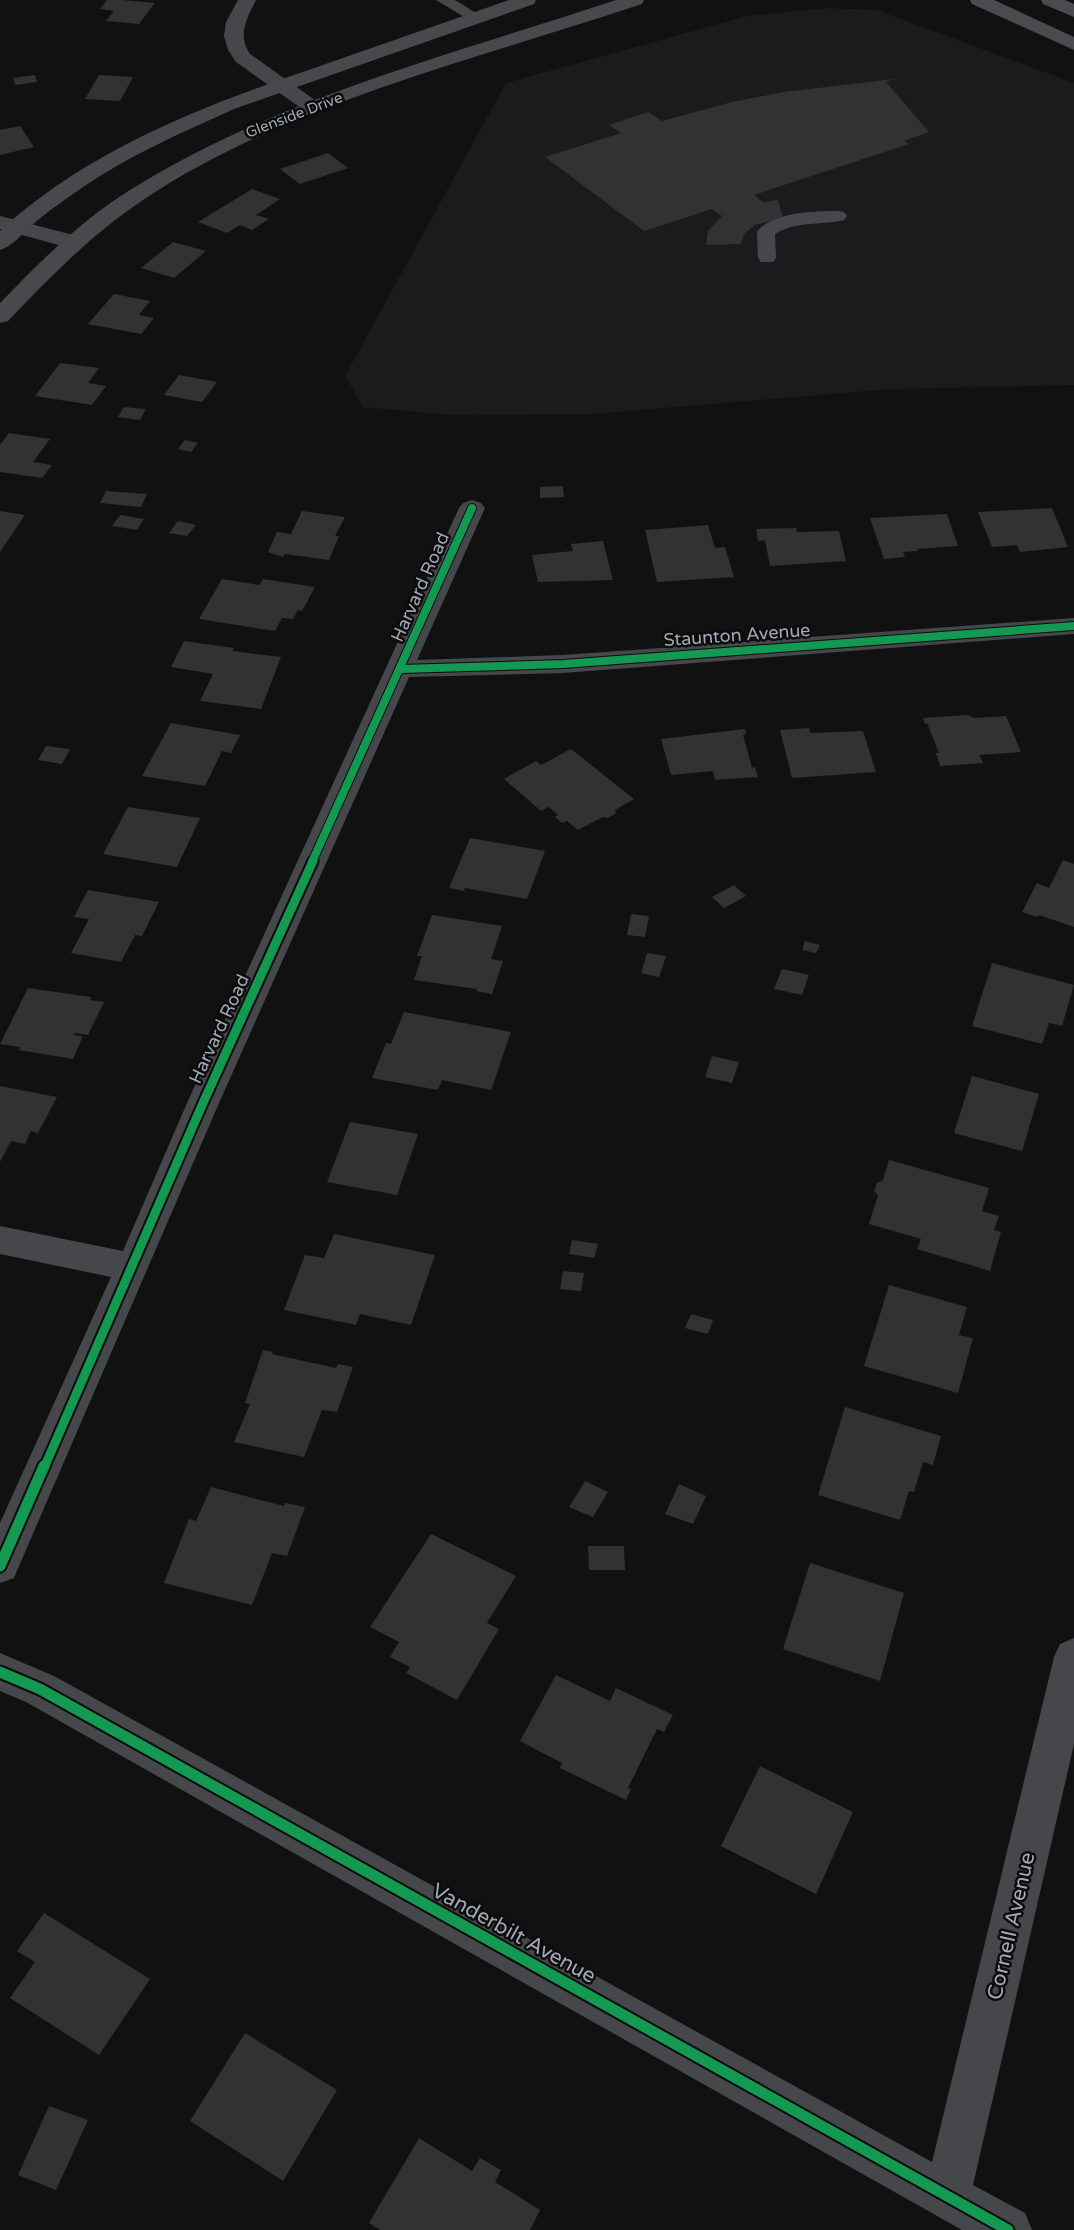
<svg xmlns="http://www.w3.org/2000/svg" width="1074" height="2230" viewBox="0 0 1074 2230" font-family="'Varela Round',sans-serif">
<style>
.built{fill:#1b1b1d}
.building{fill:#313233}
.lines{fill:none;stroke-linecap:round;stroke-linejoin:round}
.service{fill:#45474a;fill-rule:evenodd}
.minor{fill:#45474a;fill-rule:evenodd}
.secondary{fill:#494b4e;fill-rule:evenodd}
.primary{fill:#47494c;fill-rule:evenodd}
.cycleway-far2-casing{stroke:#0c0c0d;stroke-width:10}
.cycleway-far1-casing{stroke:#0c0c0d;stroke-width:13}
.cycleway-casing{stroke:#0c0c0d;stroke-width:15}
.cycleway-far2{stroke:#139951;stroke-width:8}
.cycleway-far1{stroke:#139951;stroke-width:9}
.cycleway{stroke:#139951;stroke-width:11}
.labels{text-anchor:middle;stroke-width:5;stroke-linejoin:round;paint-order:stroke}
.far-street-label{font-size:15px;fill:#a1a8b4;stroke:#0c0c0d}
.street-label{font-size:18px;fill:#a1a8b4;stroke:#0c0c0d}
.near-street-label{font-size:21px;fill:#a1a8b4;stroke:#0c0c0d}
</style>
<rect width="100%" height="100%" fill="#111"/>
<path class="built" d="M827,8L877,10L1074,83V385L890,389L593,414L451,415L363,407L345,376L506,83L747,16Z"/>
<path class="building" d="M107,0H122L155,3L139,24L106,21L114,11L100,9Z
M35,75L37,82L15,85L13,78Z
M99,75L133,77L120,101L85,99Z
M894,79L886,82L929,132L904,141L909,144L754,195L763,202L778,200L783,218L755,225L744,234L741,244L706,245L708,231L722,216L712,209L644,231L545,157L621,133L609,125L648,112L662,121L732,102L784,92Z
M20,126L34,147L0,155V130Z
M328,153L348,168L300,184L280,169Z
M252,189L280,199L256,215L269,219L252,230L240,225L227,233L198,222Z
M173,242L206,251L174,278L141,268Z
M114,294L150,301L139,315L154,318L141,334L88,324Z
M60,363L99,368L88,383L106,386L92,405L35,396Z
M179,375L217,382L202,402L164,395Z
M124,407L146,409L140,420L118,417Z
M9,433L50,439L33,462L52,465L42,478L0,472V445Z
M185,440L198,443L191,452L178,449Z
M563,486L564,497L540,498V487Z
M106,491L147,494L141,507L100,503Z
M1052,508L1068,547L1020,552L1017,545L992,547L978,512Z
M0,511L25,515L0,552Z
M302,511L345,517L335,536H339L329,560L285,554L283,557L268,552L277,532L291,534Z
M947,514L958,546L917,549L918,551L903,552L905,557L884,559L870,518Z
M120,515L144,519L137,530L112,526Z
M178,521L196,525L187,536L169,533Z
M708,525L715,548L725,547L734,577L657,582L645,530Z
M796,528L797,532L839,531L846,561L770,566L765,540L758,541L756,529Z
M603,541L613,580L538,582L532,555L573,551L571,544Z
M222,579L259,585L263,579L315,587L302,611L298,610L293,619L282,618L275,631L199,619Z
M184,641L234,648L232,651L281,657L261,709L200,701L213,674L171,667Z
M968,715L974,718L1006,716L1021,752L979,755L983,763L940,766L936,753H939L927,723L925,724L923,718Z
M171,723L240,735L231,753L222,751L205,786L142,776Z
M809,728L810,733L863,731L876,772L792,778L780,730Z
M745,729L746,734L743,735L752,768L755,767L758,777L715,780L713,771L671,775L661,739Z
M46,746L70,749L62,764L38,760Z
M571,749L634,799L615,810L616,813L608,818L603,817L578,830L567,821L562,823L555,817L558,815L549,807L541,811L504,779L536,761L541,765Z
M128,807L200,818L177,867L103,854Z
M470,838L545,851L527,899L465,888L464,891L449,888Z
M1063,860L1074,864V927L1039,915L1038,917L1022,912L1037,883L1049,888Z
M734,885L746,896L724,908L712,897Z
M88,890L159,902L142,936L135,935L121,962L71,953L89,919L74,917Z
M631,914L649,916L645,937L627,935Z
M432,915L502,926L491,959L503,961L492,994L476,991L477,989L414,980L422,956H417Z
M805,941L820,945L816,953L802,950Z
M647,953L666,956L659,977L641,973Z
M992,963L1074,985L1062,1026L1049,1023L1042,1044L972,1026Z
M782,969L809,975L802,995L774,989Z
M28,988L91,997L90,1000L104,1002L88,1035L75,1033L74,1035L83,1036L73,1059L19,1050L20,1047L0,1044Z
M404,1012L511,1032L491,1090L442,1080L438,1090L372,1078L386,1043L391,1044Z
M712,1056L739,1062L732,1083L705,1077Z
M972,1076L1039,1094L1022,1151L954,1133Z
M0,1086L57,1097L38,1133L31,1131L25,1144L11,1141L0,1162Z
M350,1122L418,1134L397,1195L327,1182Z
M889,1160L989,1188L982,1211L999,1216L994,1230L1001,1232L990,1271L917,1249L921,1239L869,1224L878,1195L874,1191L877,1183L883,1180Z
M334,1234L435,1255L411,1325L360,1314L356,1325L284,1310L305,1255L324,1258Z
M572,1240L598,1244L594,1258L569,1254Z
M563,1271L584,1273L581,1291L560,1289Z
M889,1285L967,1307L959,1335L973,1338L958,1393L864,1366Z
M691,1314L713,1320L708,1334L685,1328Z
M263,1350L273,1352L272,1354L336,1368L338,1364L353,1367L337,1412L322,1410L304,1457L234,1442L250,1404L245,1403Z
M845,1407L941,1436L933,1465L923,1462L914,1492L909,1491L900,1520L818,1495Z
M585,1481L608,1492L593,1517L569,1507Z
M679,1484L706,1496L693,1524L665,1514Z
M211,1487L284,1506L285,1503L305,1507L287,1556L272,1553L252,1605L164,1583L189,1519L196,1521Z
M431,1534L516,1576L487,1623L499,1629L457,1700L406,1673L410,1667L390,1657L399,1642L370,1627Z
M588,1546H624L625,1570H589Z
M810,1563L904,1593L880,1681L783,1649Z
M556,1675L610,1701L616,1688L673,1715L664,1732L657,1729L628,1788L631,1789L626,1800L560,1768L562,1763L520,1741Z
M760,1766L853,1812L816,1894L721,1846Z
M44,1913L150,1979L99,2055L10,1998L35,1962L17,1951Z
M245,2033L337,2090L283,2181L190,2121Z
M49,2106L88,2120L56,2190L18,2175Z
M419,2138L472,2171L480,2158L501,2170L495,2182L540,2210L530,2230H380L369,2223Z"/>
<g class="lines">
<path class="service" d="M436,0H455L484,18L481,21H471Z
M838,211L844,212L847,216L844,220C820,226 798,220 775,234L776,258L773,262H761L758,258L757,232C771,212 816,211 838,211Z"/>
<path class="minor" d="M238,0H256C247,18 237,35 250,54L319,103L322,107L319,111H305L236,62L228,50L224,36L226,22Z
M0,216L81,237L84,242L81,247L73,249L0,229Z
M472,500L481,503L485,508L417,660L563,655L1074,618V634L563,673L409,677L219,1103L19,1566L14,1578L0,1583V1523L111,1277L0,1254V1226L123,1251L187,1103L459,508L463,503Z
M1074,1638V1744L973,2185L1025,2213L1032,2230H962L26,1702L0,1691V1653L54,1676L932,2162L1054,1657L1060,1644Z"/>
<path class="secondary" d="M970,0H994L1074,37V50L972,4Z
M1041,0H1065L1074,4V17L1043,4Z"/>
<path class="primary" d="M509,0H536L534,4L234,109C183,132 130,155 83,187C66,199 48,211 32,225C22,234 13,246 0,250V231C90,148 206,105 320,66C383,44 446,22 509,0Z
M616,0H644L642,4C478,59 288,103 143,200C92,234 50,277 8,321L0,323V303C40,262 81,220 130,190C279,97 451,55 616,0Z"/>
<g class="cycleway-far2-casing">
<path id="cycleway-far2" d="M401,669L563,664L1074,626
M312,862L472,508"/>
</g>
<g class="cycleway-far1-casing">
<path id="cycleway-far1" d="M44,1468L203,1103L313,861"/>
</g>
<g class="cycleway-casing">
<path id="cycleway" d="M0,1566L44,1466
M0,1672L40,1689L1008,2230"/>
</g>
<use href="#cycleway-far2" class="cycleway-far2"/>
<use href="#cycleway-far1" class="cycleway-far1"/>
<use href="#cycleway" class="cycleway"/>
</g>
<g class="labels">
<g class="far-street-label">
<text transform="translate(294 115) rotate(-21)" y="5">Glenside Drive</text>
</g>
<g class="street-label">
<text transform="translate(420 587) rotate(-66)" y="6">Harvard Road</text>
<text transform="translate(737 635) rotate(-4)" y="6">Staunton Avenue</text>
<text transform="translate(219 1029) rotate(-65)" y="6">Harvard Road</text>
</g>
<g class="near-street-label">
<text transform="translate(1011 1926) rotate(-77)" y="7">Cornell Avenue</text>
<text transform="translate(514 1933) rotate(29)" y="7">Vanderbilt Avenue</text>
</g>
</g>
</svg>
